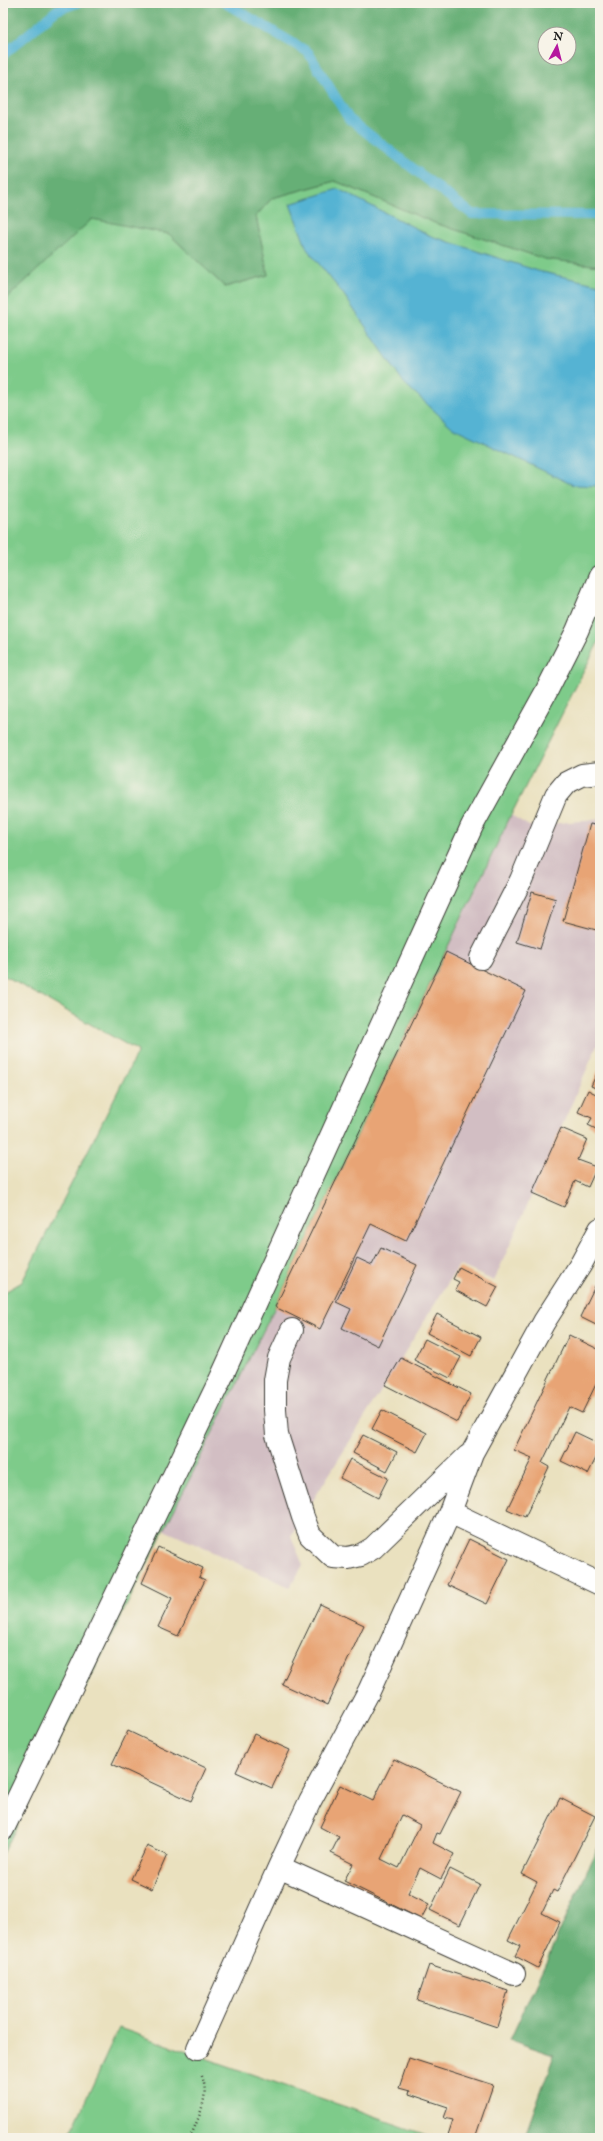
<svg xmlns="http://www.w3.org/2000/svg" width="603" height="2141" viewBox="0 0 603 2141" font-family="'IM FELL English',serif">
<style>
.industrial{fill:#d2bec3}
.green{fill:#7ecb8a;stroke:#4d7453}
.forest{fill:#66af76;stroke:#416649;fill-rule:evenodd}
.water{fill:#54b3d3;stroke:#386878}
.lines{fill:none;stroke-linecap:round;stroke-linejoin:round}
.stream{stroke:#54b3d3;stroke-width:10}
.building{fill:#e8a475;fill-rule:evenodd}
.minor-casing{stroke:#3b3a34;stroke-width:24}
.path{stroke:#3b3a34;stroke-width:2.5;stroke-dasharray:1 3;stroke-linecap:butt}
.minor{stroke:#fff;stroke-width:22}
</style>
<rect width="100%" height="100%" fill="#f7f3e8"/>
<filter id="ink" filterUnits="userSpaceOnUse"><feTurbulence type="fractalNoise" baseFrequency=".025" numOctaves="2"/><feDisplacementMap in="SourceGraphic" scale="8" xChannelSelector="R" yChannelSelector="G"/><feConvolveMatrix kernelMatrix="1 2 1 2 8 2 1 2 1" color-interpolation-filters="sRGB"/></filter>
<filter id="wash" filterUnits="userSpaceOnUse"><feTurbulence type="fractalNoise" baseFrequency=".012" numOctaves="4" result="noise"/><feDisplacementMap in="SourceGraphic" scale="16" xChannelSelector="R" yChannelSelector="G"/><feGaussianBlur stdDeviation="0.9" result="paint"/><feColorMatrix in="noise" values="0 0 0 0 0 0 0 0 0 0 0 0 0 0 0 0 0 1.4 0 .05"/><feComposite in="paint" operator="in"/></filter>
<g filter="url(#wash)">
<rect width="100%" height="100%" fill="#eae1bf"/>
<path class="industrial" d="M511,815L529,826L600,819V1039L494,1281L459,1265L291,1536L303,1565L290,1587L164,1530L275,1307Z"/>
<path class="green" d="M335,181L435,223L545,259L600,266V639L511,815L275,1307L3,1854V1293L22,1282L138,1051L3,975V302L92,218L169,234L225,287L268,275L256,216L272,198Z
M119,2028L435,2138H68Z"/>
<path class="forest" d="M3,3H600V266L545,259L435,223L335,181L272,198L256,216L268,275L225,287L169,234L92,219L3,302ZM545,34H569V58H545Z
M600,1843V2138H524L554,2055L510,2040Z"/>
<path class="water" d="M338,189L431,236L538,271L600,285V486L573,485L452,427L404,383L344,295L307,249L290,204Z"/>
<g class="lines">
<path class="stream" d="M225,3L308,52L349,119L472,214L600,215
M3,55L57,10L77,3"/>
</g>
<g id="blocks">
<path class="building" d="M590,824L600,826V931L563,921Z
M532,892L556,899L540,949L517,942Z
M446,952L526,991L406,1241L371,1224L320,1329L275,1307Z
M600,1067V1090L591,1086Z
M588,1090L600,1096V1131L588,1125L592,1118L578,1112Z
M561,1128L587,1139L578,1160L597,1167L588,1187L575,1181L564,1207L532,1193Z
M381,1248L417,1265L378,1346L342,1328L351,1309L336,1302L357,1258L372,1265Z
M459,1267L498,1287L487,1307L455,1290L459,1282L453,1279Z
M597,1282L600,1283V1327L580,1317Z
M437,1314L481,1337L471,1356L427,1333Z
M569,1335L600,1350V1376L582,1413L569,1407L542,1463L549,1467L525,1517L507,1509L532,1458L514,1450Z
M425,1339L461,1357L450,1378L414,1360Z
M401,1358L471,1394L457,1422L385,1385Z
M382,1410L427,1433L417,1452L372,1429Z
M575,1432L600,1444V1450L588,1474L561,1461Z
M363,1435L397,1452L387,1471L353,1453Z
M350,1459L388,1478L378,1498L340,1478Z
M469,1539L509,1559L487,1604L447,1585Z
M158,1547L203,1568L199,1577L205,1580L178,1636L158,1627L172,1598L142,1583Z
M320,1604L364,1625L327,1705L282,1684Z
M128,1731L206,1768L191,1801L112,1764Z
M254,1734L290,1750L272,1788L236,1772Z
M394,1759L461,1792L440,1834L437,1833L433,1843L454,1854L441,1879L420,1868L408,1893L429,1904L421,1919L344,1881L353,1864L331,1853L339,1837L320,1827L340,1785L373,1801ZM402,1815L420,1825L399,1868L381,1859Z
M560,1798L595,1816L557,1892L553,1890L542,1913L560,1922L538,1968L515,1956L520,1946L508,1940L537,1882L522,1874Z
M147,1846L167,1855L152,1889L131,1879Z
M450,1869L480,1884L460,1925L430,1910Z
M429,1965L508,1991L497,2027L417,2000Z
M409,2058L493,2085L475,2138H447L453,2120L444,2118L448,2107L409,2094L410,2091L399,2088Z"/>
</g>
</g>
<g filter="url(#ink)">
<use href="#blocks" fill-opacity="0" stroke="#3b3a34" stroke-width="1"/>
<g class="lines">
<g class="minor-casing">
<path id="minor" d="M481,958L521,880L556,795L566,783L582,775L600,773
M292,1330L279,1358L275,1380V1410L277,1435L303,1517L310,1535L333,1557L348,1558L361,1555L373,1548L468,1456
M450,1512L600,1584
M3,1829L221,1378L472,826L546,692L577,631L600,576
M279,1867L514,1974
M198,2048L279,1867L310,1801L369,1691L450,1512L472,1453L544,1322L581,1264L600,1229"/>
</g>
<path class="path" d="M190,2138C198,2118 211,2096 201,2074"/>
<use href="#minor" class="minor"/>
</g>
</g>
<rect width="603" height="2141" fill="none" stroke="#f7f3e8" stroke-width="16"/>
<g transform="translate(557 46) rotate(7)"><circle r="19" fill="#f7f3e8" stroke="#9f9d96"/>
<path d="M0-3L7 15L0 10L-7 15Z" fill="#b5179e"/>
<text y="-6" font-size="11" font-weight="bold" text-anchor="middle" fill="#1c1c1c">N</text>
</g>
</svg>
